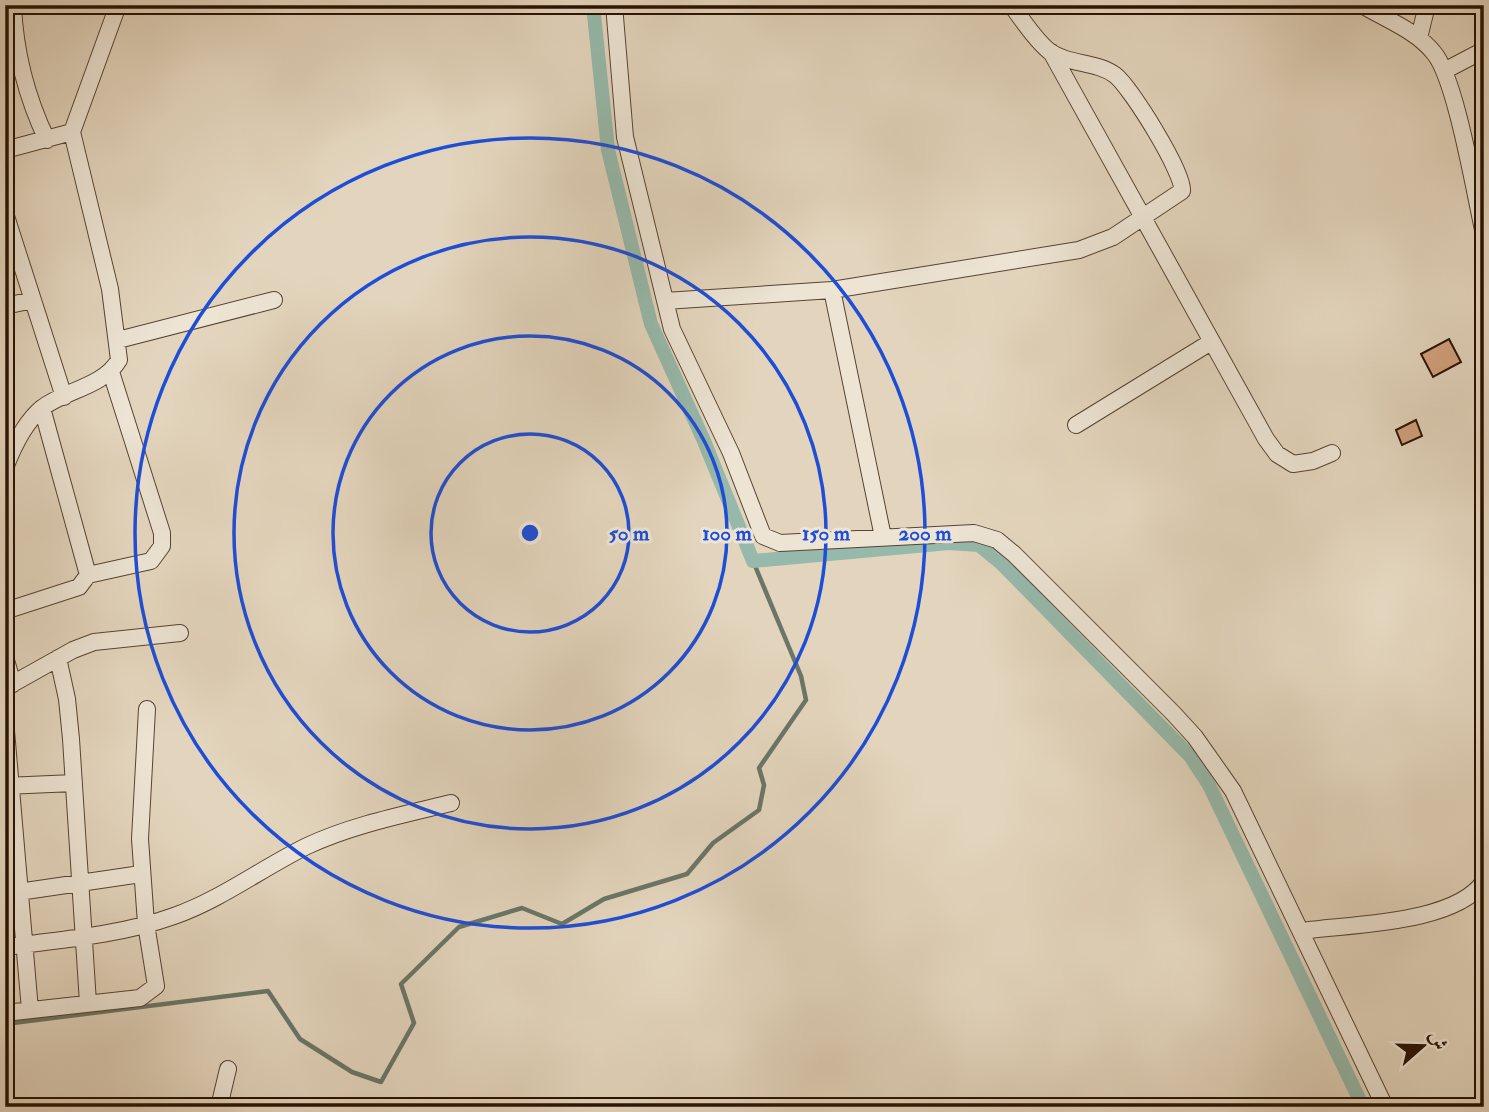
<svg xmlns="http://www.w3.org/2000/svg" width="1489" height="1112" viewBox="0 0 1489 1112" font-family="'IM FELL Double Pica',Amiri,serif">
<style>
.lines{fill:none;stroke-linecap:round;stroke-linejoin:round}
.stream{stroke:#6a7668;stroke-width:4.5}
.canal{stroke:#96b9ab;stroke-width:14}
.building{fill:#d2a27e;stroke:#281204;stroke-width:2}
.minor-casing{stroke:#574332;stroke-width:18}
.minor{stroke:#ede4d4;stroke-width:16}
.ring{fill:none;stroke:#1d4ed8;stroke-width:3.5}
.centre{fill:#1d4ed8;stroke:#ede4d4;stroke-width:3.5}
.ring-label{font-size:21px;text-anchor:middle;font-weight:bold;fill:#1d4ed8;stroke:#ede4d4;stroke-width:6;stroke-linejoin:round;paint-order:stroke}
</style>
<rect width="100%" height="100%" fill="#e3d5bd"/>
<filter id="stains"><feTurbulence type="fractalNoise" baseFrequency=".00286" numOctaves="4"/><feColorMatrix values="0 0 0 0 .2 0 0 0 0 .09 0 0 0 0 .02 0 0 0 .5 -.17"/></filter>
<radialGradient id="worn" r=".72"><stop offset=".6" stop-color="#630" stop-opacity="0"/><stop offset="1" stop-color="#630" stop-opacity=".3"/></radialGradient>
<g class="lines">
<path class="stream" d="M5,1024L268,991L300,1039L352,1072L381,1082L414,1023L401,984L459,927L522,908L562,924L604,899L687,874L713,843L759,810L764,785L759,768L806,700L801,676L753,561"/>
<path class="canal" d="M593,5L608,150L651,324L704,441L753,561L949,543L979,545L1001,563L1190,756L1209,785L1363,1107"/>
</g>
<path class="building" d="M1449,339L1461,362L1433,377L1421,354Z
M1416,420L1422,436L1402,445L1396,430Z"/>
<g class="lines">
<g class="minor-casing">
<path id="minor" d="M13,5C15,54 26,96 47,140
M614,5L625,137L672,329L731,453L763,536L780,543L974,533L997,540L1014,554L1173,713L1195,737L1233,791L1385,1107
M1362,5C1385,19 1417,31 1434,53C1456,79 1475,195 1484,234
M1419,38L1427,5
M1051,52L1266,439L1277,454L1293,464L1313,461L1332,453
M1444,71L1484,50
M5,150L72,132L118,5
M5,213L64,397
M832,290L1079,250L1113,237L1182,191C1185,175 1131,87 1115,75C1096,61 1068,65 1049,51C1034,39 1023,20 1011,5
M665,301L832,290L883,537
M5,306L33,300
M118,340L274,300
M1076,425L1211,342
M5,468C13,447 24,423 42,408C65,390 103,387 119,360L110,289L72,132
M88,575L151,561L162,546V533L111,372
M5,611L79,587L88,575L42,408
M5,657L13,684
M58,658L67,699L71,739L88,1003
M5,688L73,650L94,642L180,633
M5,719L30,1010
M5,786L74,783
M5,894L141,874
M1302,931C1350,924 1456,924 1484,881
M5,947C61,940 121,935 174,916C222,899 262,868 307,846C352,825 402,815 451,803
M5,1013L140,998L156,986L146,924L140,839L147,709
M219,1107L228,1069"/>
</g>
<use href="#minor" class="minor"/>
</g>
<g class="ring">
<circle cx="530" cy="533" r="99"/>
<circle cx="530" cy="533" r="197"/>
<circle cx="530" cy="533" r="296"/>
<circle cx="530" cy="533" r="395"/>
</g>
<circle cx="530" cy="533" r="10" class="centre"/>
<g class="ring-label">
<text x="629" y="540">50 m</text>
<text x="727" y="540">100 m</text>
<text x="826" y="540">150 m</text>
<text x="925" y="540">200 m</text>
</g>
<rect width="1489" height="1112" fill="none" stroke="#e3d5bd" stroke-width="28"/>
<rect x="7" y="7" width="1475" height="1098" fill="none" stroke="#281204" stroke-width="3.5"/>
<rect x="14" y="14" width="1461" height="1084" fill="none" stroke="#281204" stroke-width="2"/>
<g transform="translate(1423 1046) rotate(70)" stroke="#ede4d4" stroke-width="5" paint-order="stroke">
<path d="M0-5L12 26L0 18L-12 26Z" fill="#281204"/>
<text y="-10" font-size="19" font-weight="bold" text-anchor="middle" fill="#281204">ش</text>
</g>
<rect width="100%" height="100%" filter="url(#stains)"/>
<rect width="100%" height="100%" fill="url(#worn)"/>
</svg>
